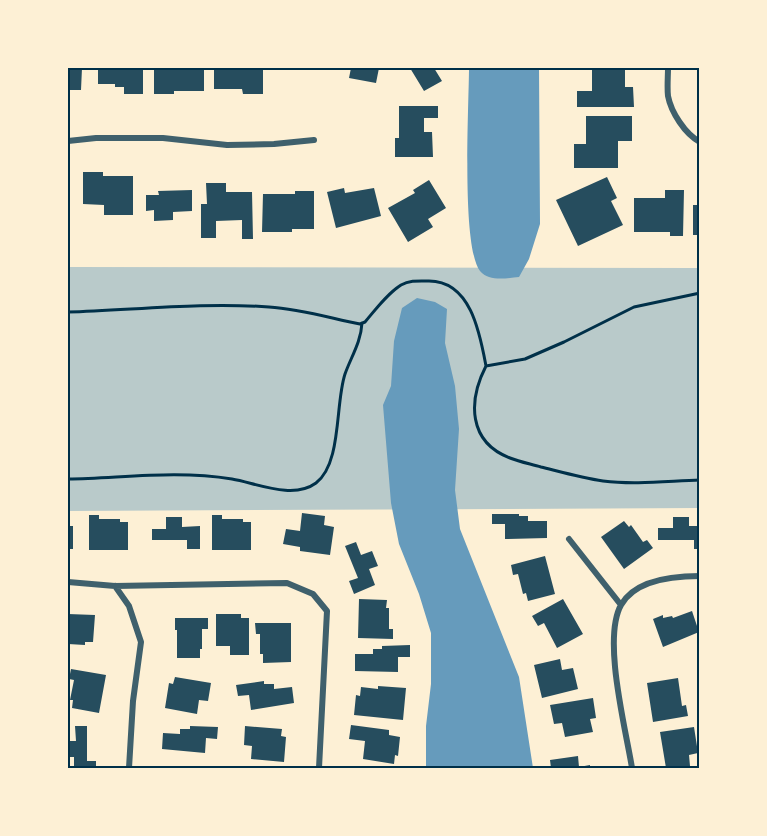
<svg xmlns="http://www.w3.org/2000/svg" width="767" height="836" viewBox="0 0 767 836" font-family="'Alegreya Sans',sans-serif">
<style>
.green{fill:#b9caca}
.water{fill:#669bbc}
.building{fill:#264d5e}
.lines{fill:none;stroke-linecap:round;stroke-linejoin:round}
.path{stroke:#003049;stroke-width:3}
.minor{stroke:#3f606c;stroke-width:6}
.neatline{fill:none;stroke:#003049;stroke-width:2}
</style>
<rect width="100%" height="100%" fill="#fdf0d5"/>
<path class="green" d="M68,267L699,268V508L68,511Z"/>
<path class="water" d="M469,68H539L540,224L529,259L519,277C507,278 489,282 480,271C461,246 469,105 469,68Z
M417,298L435,302L447,309L445,343L455,386L459,429L455,490L460,529L519,677L533,768H426V726L431,684V633L419,594L399,544L391,503L383,405L391,386L394,341L402,308Z"/>
<path class="building" d="M68,68H82L81,90H68Z
M98,68H143V94H124V87H115V84H98Z
M154,68H204V91H174V94H154Z
M214,68H263V94H243L242,89H214Z
M351,68H379L376,83L349,78Z
M410,68H434L442,81L424,91Z
M592,68H625V87H633L634,107H577V91H592Z
M399,106H438V118H424V132H432L433,157H395V138H399Z
M586,116H632V141H618V168H574V144H586Z
M83,172H103V176H133V215H104V205L83,204Z
M607,177L617,198L611,201L623,225L578,246L556,200Z
M429,180L446,208L428,219L433,227L408,242L388,208L415,193L413,190Z
M206,183H226V192H252L253,239H242V220L216,221V238H201V204H207Z
M344,188L345,193L374,188L381,216L336,228L327,192Z
M192,190V211L173,212V220L154,221V210L146,211V195H159L158,191Z
M665,190H684L683,236H670V232H634V198H665Z
M295,191H314V229H292V232H262L263,194H295Z
M693,205H700V235H693Z
M302,513L325,516L324,525L334,527L330,555L300,551V547L283,544L286,529L300,531Z
M492,514H519V516H528V521H547V538L505,539V524H492Z
M89,515H99V519H120V522H128V550H89Z
M212,515H222V519H243V522H251V550H212Z
M166,517H182V527L200,526V549H187V540H152V529H166Z
M673,517H689V526H700V549H694V540H658V528H673Z
M624,521L629,527L631,525L643,542L647,540L653,548L624,569L601,537Z
M68,526H73V549H68Z
M356,542L361,555L372,551L378,566L369,569L375,585L354,594L349,581L358,578L345,546Z
M545,556L555,594L528,601L526,593L523,594L518,574L513,575L511,565Z
M359,599L387,600L386,608H389V629H393V639L358,638Z
M563,599L583,634L557,648L544,623L538,626L532,616Z
M692,611L699,632L663,647L653,619L663,615V618L672,616L673,618Z
M68,614L95,615L93,642H85V645L68,644Z
M216,614H241V618H249V655H230V646H216Z
M175,618H208V629H202V649H200V658H177V630H175Z
M255,623H291V662L263,663V654H260V634H256Z
M410,645V657H398V672L355,671V654H373V649H382V646Z
M560,659L562,670L573,668L578,689L542,698L534,665Z
M71,669L106,675L99,713L72,708L73,700H70L74,680L69,679Z
M175,677L211,683L208,701L199,700L197,714L165,708L169,683L173,684Z
M678,678L682,706L686,705L688,716L653,722L647,683Z
M264,681V684H274V689L292,687L294,703L251,710L249,695L238,696L236,685Z
M378,686L406,688L403,720L354,715L356,695L360,696L361,687L378,689Z
M593,698L596,718L590,719L593,732L565,737L562,723L554,724L550,705Z
M351,725L389,730V735L400,737L398,756L395,755L394,764L363,759L365,741L349,739Z
M75,726H87V761H96V768H74V757H68V741H76Z
M190,726L218,727L217,739L206,738L205,753L162,749L163,733L180,734V729H190Z
M245,726L282,729L281,736L286,737L284,762L251,759L252,746L244,745Z
M694,727L698,753L689,755L690,766L666,768L660,732Z
M578,756L579,767L590,765V768H551L550,760Z"/>
<g class="lines">
<path class="path" d="M68,312C134,310 203,302 269,307C300,309 330,318 360,324L365,322C376,309 387,294 401,285C410,280 419,281 429,281C471,281 480,334 486,366L525,359L564,342L634,307L700,293
M486,366C468,401 468,442 510,458C520,462 531,464 541,467C561,472 582,478 603,481C635,485 668,481 700,480
M68,479C123,478 177,470 232,479C256,483 293,500 316,483C342,463 335,404 345,374C351,357 361,342 362,323"/>
<path class="minor" d="M668,68C668,77 667,87 668,96C671,112 685,134 700,142
M68,141L96,138H163L227,145L274,144L314,140
M569,539L621,605
M68,582L115,586L287,583L313,594L327,611L319,768
M115,586L129,606L141,642L133,701L129,768
M632,768C626,730 602,639 621,605C635,580 674,576 700,576"/>
</g>
<rect width="767" height="836" fill="none" stroke="#fdf0d5" stroke-width="138"/>
<rect x="69" y="69" width="629" height="698" class="neatline"/>
</svg>
